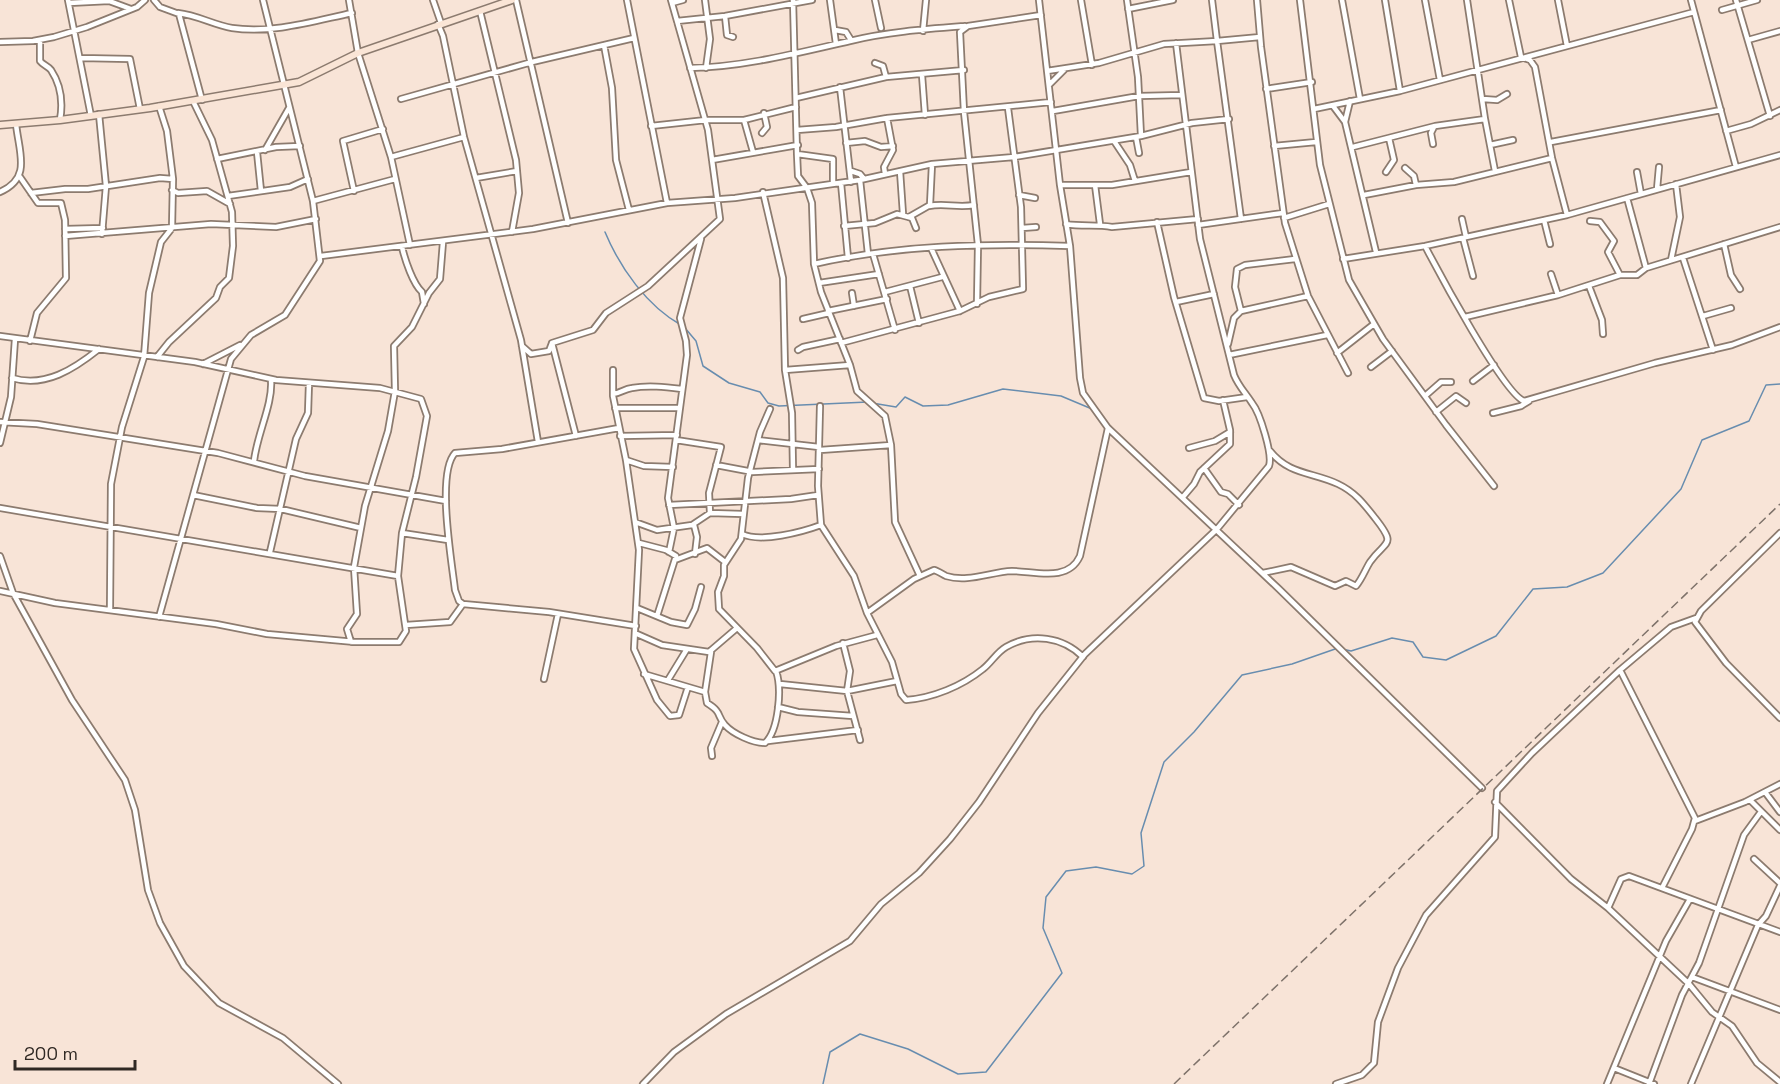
<svg xmlns="http://www.w3.org/2000/svg" width="1780" height="1084" viewBox="0 0 1780 1084" font-family="'Space Grotesk',sans-serif">
<style>
.lines{fill:none;stroke-linecap:round;stroke-linejoin:round}
.stream{stroke:#688daf;stroke-width:1.5}
.street-casing{stroke:#8c7b6f;stroke-width:8}
.secondary-casing{stroke:#8c7b6f;stroke-width:9}
.street{stroke:#fff;stroke-width:4.5}
.secondary{stroke:#fae5d6;stroke-width:6}
.rail{stroke:#7e726a;stroke-width:1.5;stroke-dasharray:9 4.5;stroke-linecap:butt}
</style>
<rect width="100%" height="100%" fill="#f8e4d7"/>
<g class="lines">
<path class="stream" d="M605,232C620,268 647,306 681,325
M685,328L696,341L703,366L729,383L760,392L768,403L779,406L868,402
M872,403L896,407L905,397L923,406L948,405L1003,389L1061,396L1092,409
M1342,649L1351,651L1392,638L1413,642L1423,657L1446,660L1496,636L1533,589L1567,587L1603,573L1681,489L1702,440L1749,421L1766,385L1780,384
M823,1084L830,1052L860,1034L908,1049L958,1074L986,1072L1062,973L1043,928L1046,897L1066,871L1096,867L1132,874L1144,866L1141,833L1164,762L1194,732L1242,675L1292,664L1338,648"/>
<g class="street-casing">
<path id="street" d="M68,0L91,116
M154,0L160,7L179,14L202,100
M349,0L358,53L391,157L410,245
M433,0L441,23
M516,0L568,223
M627,0L667,203
M705,0L710,39L706,68
M793,0L797,154L798,176L807,188L812,203L814,264L821,292L850,365L857,391L885,416L891,445L895,522L920,576
M830,0L836,44
M875,0L881,28
M1039,0L1060,185L1070,246L1080,378L1083,393L1108,428L1279,589L1482,788
M1081,0L1092,65
M1127,0L1138,77L1141,136
M1257,0L1261,47L1285,223L1308,296L1348,373
M1300,0L1320,165L1349,280L1383,339L1446,425L1494,486
M1342,0L1360,99
M1385,0L1400,91
M1425,0L1440,80
M1509,0L1521,57L1530,60L1535,67L1552,158L1567,215
M1558,0L1567,46
M1691,0L1736,167
M1736,0L1770,116
M69,3L109,1L131,9
M672,3L683,0
M1128,9L1173,0
M1722,10L1757,0
M480,11L516,160L519,193L512,232
M178,13C197,15 214,25 232,28C272,34 314,21 352,13
M725,16L727,35L733,37
M677,21L725,16L812,0
M438,24L443,36L464,137L521,340L538,442
M835,30L846,32L851,40
M923,31L926,0
M40,40V61C43,65 48,66 51,70C61,85 63,103 60,120
M1748,40L1780,31
M0,42L33,41L54,37L87,27L137,7L145,0
M604,45L612,88L616,160L629,210
M81,58L130,59L140,109
M875,63L883,66L886,77
M690,68C744,67 797,53 850,41C886,32 927,29 965,26
M1047,71L1099,63L1164,44L1217,41L1212,0
M922,75L925,115
M1049,85L1064,70
M840,87L851,182
M1266,89L1312,82
M796,98L886,77L964,70
M401,99L532,62L634,38
M1483,99L1497,100L1507,94
M1333,106L1345,122L1376,252
M1314,109L1400,91L1694,12
M1053,111L1139,96L1182,95
M99,114L106,186L102,234
M1485,119L1495,171
M744,120L753,152
M1345,122L1350,101
M651,126L706,120H744L796,107
M797,130L836,127L887,118L1051,102
M1726,131L1751,124L1780,110
M762,133L767,127L764,113
M1136,137L1139,153
M1114,141L1130,165L1135,181
M1551,142L1721,110
M846,143L865,141L881,147L893,146
M1433,144L1431,133L1434,127
M1490,145L1513,140
M1274,146L1316,142
M1353,147L1435,126L1485,119L1467,0
M265,150L289,108
M257,152L261,191
M797,154L833,159V184
M391,157L464,137
M217,159L276,147L300,146
M712,160L798,145
M1405,168L1414,176L1416,185
M851,171L860,174L864,179
M900,171L903,214
M1386,172L1394,160L1389,138
M1637,172L1641,194
M885,174L884,167L893,150L887,118
M20,177L38,203H61L65,220L66,278L37,313L30,341
M476,178L517,171
M860,180L868,254
M841,183L848,258
M1060,185H1112L1191,172
M1095,185L1100,224
M1657,189L1659,167
M172,190L178,193L207,191L230,204
M354,191L343,141L383,129
M0,192C32,178 19,153 16,124
M763,192L783,278L785,370L792,413L793,470
M31,193L65,189H88L160,178L173,179
M1019,195L1035,198
M1364,195L1416,185L1454,182L1552,158
M228,196L290,187L308,179
M1627,198L1646,268
M313,201L395,179
M929,206C945,203 958,208 974,205
M909,217L930,205L932,164
M1284,218L1329,204
M1241,219L1217,41L1260,37
M1462,219L1466,237
M1544,220L1550,244
M1590,221L1600,222L1614,241L1608,252L1620,275
M1157,222L1174,297L1204,398L1219,401L1247,397
M1066,224C1082,227 1096,224 1112,227L1198,219
M1198,225L1283,213
M844,226L875,223L897,214L912,218L916,228
M1022,228L1036,227
M65,229L103,228
M65,236L211,224L276,227L316,219
M1463,238L1473,276
M1724,244L1731,275L1740,289
M1425,246C1438,271 1504,394 1524,401L1655,363L1732,345L1780,327
M402,247C405,260 413,284 422,292L424,304
M931,248L960,311
M873,254L895,330
M321,256L533,229L667,203L735,198L860,180L932,164L1014,157L1141,136L1192,123L1229,119
M1683,258L1713,350
M1343,259L1425,246L1567,215L1780,155
M1671,260L1680,217L1676,184
M814,264C898,245 985,243 1070,246
M1551,274L1558,295
M819,283L879,274
M910,286L919,323
M1589,286L1602,320L1603,334
M885,292L942,277
M852,293L854,306
M1176,302L1214,294
M977,304L978,245L964,112L960,32L968,26L1041,15
M828,311L887,299
M1241,311L1235,287L1237,269L1245,265L1295,259
M1703,316L1731,308
M1465,317L1558,295L1620,275H1637L1646,268L1780,227
M803,319L829,313
M0,336L195,362L276,380L380,388L421,399L427,416L416,477L402,533L398,576L406,631L399,642H355L267,634L216,624L55,603L0,591
M552,343L576,436
M841,343L960,311L989,297L1023,289L1021,207L1008,108
M1228,344L1234,318L1241,311L1308,296
M522,346L531,354L549,351L552,343L593,330L606,313L648,286L720,219L708,130L671,0
M798,350L803,347L840,339
M1337,353L1374,324
M1229,355L1327,335
M157,357L169,342L216,298L220,287L229,278L233,246L232,212L212,140L193,101
M203,364L240,345
M1371,367L1392,351
M613,370V396L626,460L639,550L634,649L657,700L670,716L679,715L688,687
M785,370L850,365
M12,378C45,388 74,369 99,349
M1473,381L1494,365
M613,394C621,393 624,389 632,388C648,385 665,387 682,389
M1425,396L1441,382H1451
M820,406L818,486L821,525L854,576L867,613
M615,408H680
M770,409L760,432L748,478L741,539L724,565V576L718,592L719,609L757,648L775,671L836,646L877,635
M1436,412L1456,396L1466,403
M1493,413L1521,406L1529,401
M0,422L37,424L218,453L305,476L446,501
M619,428L502,449L455,453C436,473 452,563 455,590L459,601L463,604L549,612L636,626
M620,436L677,435
M676,440L721,447L709,493L710,513
M758,440L819,447
M0,443L11,397L15,339
M1189,448L1215,441L1230,432
M820,450L891,445
M626,460L644,466L673,467
M254,461C257,434 273,404 271,380
M716,465L753,472L819,469
M1204,468L1221,492L1228,494L1239,505
M193,495L257,508L281,509L361,528
M1183,497L1194,484L1200,472L1230,444V430L1223,400
M669,505L791,499L818,495
M0,508L398,576
M635,522L657,530L692,525L710,513L743,514
M694,525L697,537L695,554
M402,533L448,540
M1780,533L1701,611L1695,622L1726,663L1780,718
M742,534C761,543 802,532 821,525
M639,543L666,550L676,556L657,616
M270,552L296,439L308,413L309,383
M669,552L674,528L668,498L687,355L686,341L680,318L701,239
M0,556L13,593L72,700L125,780L135,810L148,890L160,923L184,966L219,1003L283,1038L338,1084
M675,560L707,548L725,562
M1263,573L1291,567L1335,586L1346,581L1356,586C1362,579 1365,570 1370,562C1385,540 1398,547 1375,518C1364,504 1355,492 1338,484C1313,472 1289,475 1270,451
M637,608L671,622L687,625L695,609L701,587
M110,609L111,484L122,427L144,357L149,293L161,242L172,228L173,179L167,131L159,106
M159,617L231,359L251,335L285,315L320,261L313,201L263,0
M406,625L450,622L463,604
M637,634L662,645L709,652L737,628
M351,642L347,629L357,614L354,567L365,506L388,431L395,391L394,346L412,327L429,293L440,279L443,242
M843,643L850,671L847,691L860,740
M1083,657C1063,637 1032,632 1006,647C997,652 991,663 983,669C962,686 933,698 906,700L901,694L892,662L867,613L914,579L934,570C938,571 942,574 946,576C968,583 990,572 1012,571C1034,571 1068,583 1080,556L1108,428
M1620,670L1695,818L1692,829L1662,888
M644,674L705,692L711,652
M544,679L558,614
M668,680L687,649
M780,684L847,691L897,681
M705,692L707,703C723,713 716,715 725,725C733,734 753,743 765,743C779,730 782,688 776,671
M778,707L798,712L853,716
M768,741L858,730
M712,756L711,748L722,722
M1765,792L1780,812
M1750,800L1780,830
M1495,802L1571,879L1608,908L1689,984L1712,1012L1732,1026L1757,1063L1780,1082
M1695,821L1745,802L1780,784
M1754,859L1780,883
M1608,908L1621,879L1629,876L1780,932
M1692,977L1780,1010
M1614,1068L1654,1084
M643,1084L674,1052L726,1014L850,941L881,904L919,873L950,839L979,802L1038,713L1085,654L1217,529L1269,466C1273,455 1260,413 1252,403C1245,392 1239,387 1234,375L1200,239L1176,43
M1336,1084L1362,1075L1374,1063L1378,1022L1398,968L1426,915L1495,837L1497,791L1532,753L1620,670L1671,627L1696,618
M1607,1084L1666,941L1690,899
M1649,1084L1682,995L1699,963L1744,835L1760,813
M1691,1084L1758,925L1766,916L1780,886"/>
</g>
<g class="secondary-casing">
<path id="secondary" d="M0,125L60,120L150,108L299,82L358,53L512,0"/>
</g>
<use href="#street" class="street"/>
<use href="#secondary" class="secondary"/>
<path class="rail" d="M1174,1084L1780,504"/>
</g>
<path d="M15 1060v9h120v-9" fill="none" stroke="#302924" stroke-width="3"/>
<text x="24" y="1060" font-size="18" fill="#302924" stroke="#f8e4d7" stroke-width="4.5" paint-order="stroke">200 m</text>
</svg>
